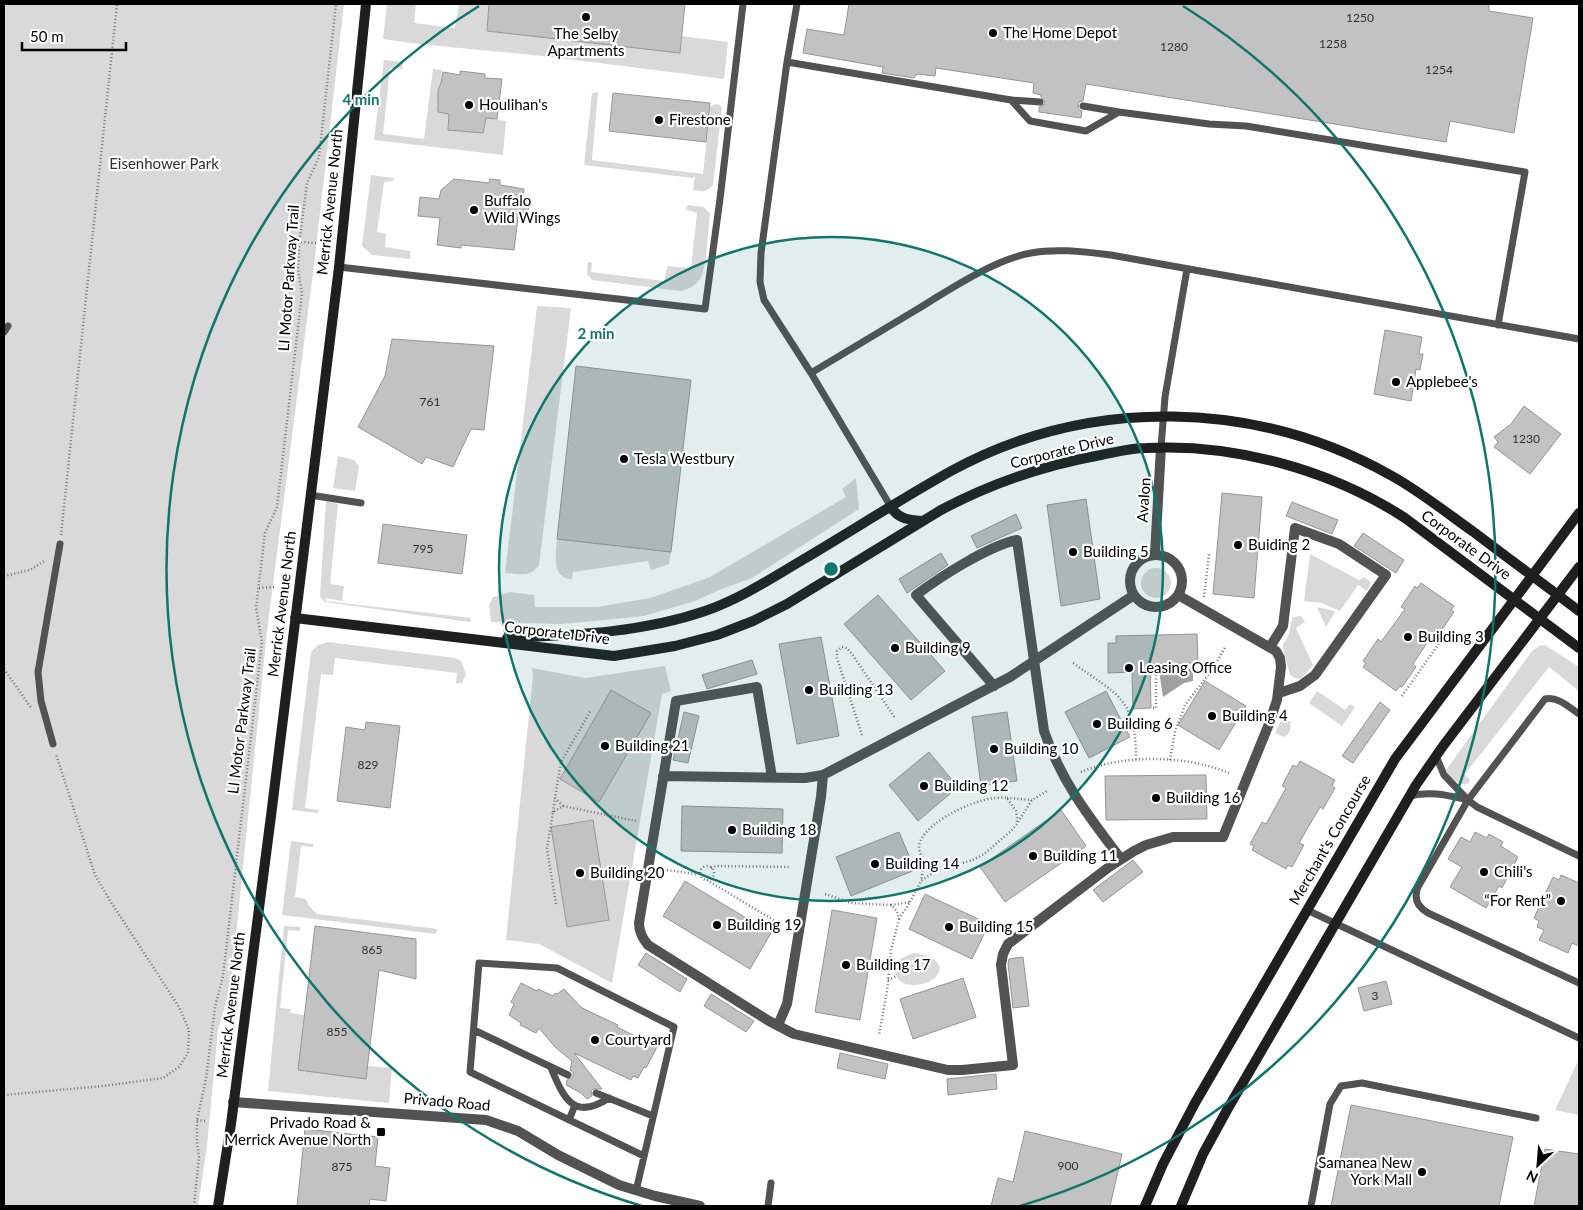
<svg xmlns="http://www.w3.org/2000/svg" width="1583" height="1210" viewBox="0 0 1583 1210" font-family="Lato,sans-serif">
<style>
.green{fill:#d9d9d9}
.water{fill:#a0a0a0}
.building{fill:#c2c2c2;stroke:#969696}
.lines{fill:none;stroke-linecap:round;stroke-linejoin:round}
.path{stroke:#747474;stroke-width:2.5;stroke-dasharray:1 2.5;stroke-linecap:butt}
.lane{stroke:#525252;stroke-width:7}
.street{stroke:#525252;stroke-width:10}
.secondary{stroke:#1f1f1f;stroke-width:10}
.ring{fill:none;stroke:#0f766e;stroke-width:2.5}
.poi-dot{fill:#000;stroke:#fff;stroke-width:2}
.labels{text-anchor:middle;stroke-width:4.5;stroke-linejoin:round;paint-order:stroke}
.number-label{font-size:12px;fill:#303030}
.poi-label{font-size:15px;fill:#000;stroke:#fff;text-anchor:start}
.park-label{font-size:15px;fill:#303030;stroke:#fff}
.street-label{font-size:15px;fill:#000;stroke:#fff}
.centre{fill:#0f766e;stroke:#fff;stroke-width:2.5}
.ring-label{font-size:15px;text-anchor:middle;font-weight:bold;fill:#0f766e;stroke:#fff;stroke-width:4.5;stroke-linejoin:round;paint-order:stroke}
</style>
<rect width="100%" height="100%" fill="#fff"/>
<path class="green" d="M4,4H344L314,265L267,631L232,975L228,996L218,1030L207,1146L198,1206H4Z
M387,4H416L414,23L455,28L459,4H489L487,31L680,53L682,36L728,42L724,79C663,71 603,63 542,56C489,50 435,47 383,39Z
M384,60L403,62L402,69L390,68L383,134L424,139L433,69L442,70L438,112L449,114L448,130L483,133L486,118L506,121L503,155L374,140Z
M598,92L592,160L703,174L710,108L712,105L718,104L722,107L713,185C707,192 703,192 693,190L695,175L693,178L584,165L592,93Z
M371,175L394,178L393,181L384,182L377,232L386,234L385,247L410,251V259L372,255L362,246Z
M688,205L704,207L710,214C708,229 707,268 700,279C695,286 688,290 680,291L592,280L587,274L588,262L592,263L591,272L664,281L667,268L668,266L691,268L697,213L687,210L686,208Z
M537,306L571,308L539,565C530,578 520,574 505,573Z
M338,456L354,460L359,466L355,491L333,488Z
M856,478L859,509L752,578L719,590L695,601L644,616L615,619L561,624L491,622L489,605L493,597L510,592L534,595L535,607H597L650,598L685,586L710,577L846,497L842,489Z
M326,501L338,504L330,584L344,586L342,601L325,598L326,601L471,618L470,622L325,602L320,597Z
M557,539L671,552L669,564L651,570L648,561L573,572L572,579C551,579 556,553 557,539Z
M1310,554L1359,580L1364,577L1371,582L1367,591L1358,585L1340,611L1322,603L1304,601Z
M1141 583a15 15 0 1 1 30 0a15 15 0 1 1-30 0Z
M1317,607L1331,610L1335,612L1326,627Z
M1299,616H1301L1305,622L1296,628L1313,665L1301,679L1295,678L1290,675L1283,648V645L1289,634L1292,618Z
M328,642L455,658L461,661L466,674L462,683H456L457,673L335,658L333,675L321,674L305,808L318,810V813L292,810L311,652L318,645Z
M1545,645L1579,667V691L1549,667L1465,774L1470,780L1468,784C1456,785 1451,781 1446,770L1532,651L1539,646Z
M665,666L671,691L662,694L612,983L539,944L506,940L533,676L532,668L586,678Z
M1317,691L1345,710L1350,704L1355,707L1342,726L1309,703Z
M1290,721C1291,729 1291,733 1284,737L1275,733L1280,722Z
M291,841L313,844V847L301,846L295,897L306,899L309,906L317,914L437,929L436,934L282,915Z
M284,926L300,927V931L288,930L280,1008L291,1009L290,1013L304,1015L299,1069L367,1066L392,1068L389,1103L268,1091Z
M914,953C929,954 952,965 932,980C925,985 906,988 899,980C887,967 901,956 914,953Z
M1579,1059V1115L1555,1110Z"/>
<path class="water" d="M1193,669V681L1184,683L1163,697L1159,671Z"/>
<path class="building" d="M489,4H685L680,53L487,31Z
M849,4H1489V11L1533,18L1514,133L1450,121L1446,142L1086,84L1083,101L1079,102L1078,106L1079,110L1082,111L1081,118L1039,112V107L1044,105L1045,102L1041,97V95L1033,93L1034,83L936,68L935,76L917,74L914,78L882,73L883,67L803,53L807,29L844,35Z
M460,71L485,74V78L502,79L497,119L486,118L483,133L448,130L449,114L438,112V90L441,83L443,72L460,75Z
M613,93L710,103L706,142L609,131Z
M454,179L489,183L490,179L500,180V185L524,189L522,203L529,204L527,218L518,217L514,250L461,245V248L437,245L440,218L418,216L420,197L439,199L441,190Z
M1385,330L1422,337L1419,354H1423L1420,370L1416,369L1411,401L1374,394Z
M392,339L494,346L484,430L471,429L453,467L426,457L422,464L358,427L385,376Z
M576,366L691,380L671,552L557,539Z
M1524,406L1561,434L1530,474L1494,447L1498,442L1494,437L1511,424Z
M1222,493L1262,497L1254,598L1213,594Z
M1086,499L1100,599L1061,606L1047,505Z
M1292,502L1338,520L1332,534L1286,516Z
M1016,514L1022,528L977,548L971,536Z
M383,524L467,535L462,574L378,563Z
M1363,533L1404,560L1396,573L1354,546Z
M941,553L948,565L907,593L899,579Z
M1421,583L1454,606L1451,610L1454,612L1439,634L1435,631L1413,664L1416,667L1402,687L1400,686L1396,691L1363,667L1366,663L1363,661L1378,639L1381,642L1405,609L1401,607L1415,586L1417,588Z
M878,595L945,671L911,700L844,624Z
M1197,634L1198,663L1150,664L1151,708L1133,709L1132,672L1108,673V643H1116V636Z
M821,637L839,736L797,744L779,644Z
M752,660L757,674L707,689L702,675Z
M1205,681L1246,706L1219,750L1178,725Z
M611,690L651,713L599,802L560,779Z
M1106,691L1130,737L1089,758L1065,712Z
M1380,702L1390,710L1353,763L1342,756Z
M684,712L699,716L688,763L673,760Z
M1007,712L1017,781L981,786L972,717Z
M366,722L400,726L390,808L337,801L346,727L365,730Z
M929,752L958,787L918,821L889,785Z
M1300,761L1335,780L1332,786L1335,788L1323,809L1320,807L1299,843L1304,845L1292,867L1288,865L1286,869L1252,850L1254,846L1250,844L1262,822L1266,824L1286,788L1282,786L1293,765L1297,767Z
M1206,775L1207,819L1106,820L1105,776Z
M682,806L783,809L782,853L681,851Z
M1061,810L1086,846L1005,902L980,867Z
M593,820L609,920L567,927L551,827Z
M899,832L915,870L851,896L836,857Z
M1475,832L1487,838L1489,834L1503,842L1501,846L1518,857L1502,888L1499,886L1486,908L1450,887L1462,867L1448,859L1461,837L1470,842Z
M1133,860L1143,872L1103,902L1093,890Z
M1561,875L1579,883V946L1572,943L1568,953L1539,940L1544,930L1537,927L1539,921L1534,918L1553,877L1559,880Z
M685,881L771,933L750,969L663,916Z
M925,894L989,924L972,959L909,929Z
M832,910L877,918L860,1020L815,1012Z
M315,926L416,939V979L379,970L366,1079L298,1070Z
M646,953L687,979L680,992L638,965Z
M1023,957L1029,1006L1013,1008L1008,964L1009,959Z
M963,978L976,1017L913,1039L900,999Z
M1386,981L1392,1004L1364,1011L1358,988Z
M521,983L537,991L538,989L553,996L555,993L557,994L564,989L582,1008L618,1025L617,1027L657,1047L646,1068L644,1067L638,1078L633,1076L631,1080L574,1053L602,1089H593L591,1091L592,1096L587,1099L581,1093L566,1085L567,1080L573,1077V1072L570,1070L572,1061L555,1047L539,1028L536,1033L520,1025L521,1023L509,1015L514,1004L511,1002Z
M711,994L754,1021L746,1032L704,1006Z
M840,1053L888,1064L885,1079L837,1068Z
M996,1074L997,1089L948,1095L947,1079Z
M1351,1105L1513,1137L1499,1206H1331Z
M305,1129L378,1137L375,1166L390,1168L386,1201L370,1199L369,1206H297Z
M1025,1131L1122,1154L1110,1206H991L998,1178L1013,1182Z
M1545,1149L1579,1154V1206H1534Z"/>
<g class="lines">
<path class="path" d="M301,242L317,243
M61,535L117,4
M4,576L30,570L46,560
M259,588L276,587
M1204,597L1209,554
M1073,663C1119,696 1136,698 1136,760
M4,669L32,709
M1402,696L1440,642
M1153,708H1156V671L1212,670
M862,735L837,658V651L842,647L847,648L852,654L895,718
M1170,760L1175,732L1185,705L1212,670L1226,646
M1081,772C1124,754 1186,755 1229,773
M1007,798L1032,800
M563,806L555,798L561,762L591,710
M553,812L555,798
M1018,822L1032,800L1047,791
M923,863L937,870
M700 873a7 7 0 1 1 14 0a7 7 0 1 1-14 0Z
M711,868L716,866L790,867
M667,870L695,874L700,873
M707,880L780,924
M825,894L851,903L891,905C896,909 898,913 899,919L891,950L887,991L879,1035
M910,902L921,881L937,870L973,860L984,854L1011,831L1017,824V818L1016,811L1007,798C983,794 929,819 920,842C917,850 922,855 923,861C924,867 922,875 921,881
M556,904L547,849L553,812L563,806L636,821
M891,905L910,902L899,919
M888,980L897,976
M4,1095L103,1086L163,1078L179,1067L188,1053L189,1030L179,1007L109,899L95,875L56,754
M197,1120L206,1121
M194,1206L199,1157L197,1142V1120L206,1079L215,1007L223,976L262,642L256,608L265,533L277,507L302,293L298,269L300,237L307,183L319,157L336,4"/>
<path class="lane" d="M797,4L787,62L761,253L760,282L764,300L811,373L891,507
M787,62L1011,100L1040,102
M1011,100L1030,121L1086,131L1119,112L1209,124L1246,126L1525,172L1498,325
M1083,106L1119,112
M339,267L705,309L720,199L743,4
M4,332L8,326
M811,373C846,352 881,331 916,310C947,291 995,259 1031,253C1057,248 1085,252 1111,255L1579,339
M1161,447L1165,397L1187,269
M310,495L361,503
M1579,714C1570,708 1558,696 1545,699L1468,800L1418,887C1413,899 1418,907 1428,913L1579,983
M53,744L41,701L38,672L60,544
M1409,796C1432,791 1446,795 1468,800L1444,775L1436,756
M1468,800L1477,807L1579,856
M1307,910L1579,1038
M474,1030L568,1075
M551,1068C564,1099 574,1121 609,1098
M596,1093L653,1116
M569,1120L575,1105
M636,1191L674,1027L557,968L479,963L470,1072L644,1156
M768,1206L771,1183
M1311,1206L1330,1104L1341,1086L1362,1083L1536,1118"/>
<path class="street" d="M1155,554L1161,447
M1130 581a26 26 0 1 1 52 0a26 26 0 1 1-52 0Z
M1270,647L1283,626L1295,528L1339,544L1386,575L1315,675L1300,686L1279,693
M994,686L916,595C940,577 988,546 1017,540L1044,731C1061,781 1089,817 1121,859
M663,776L805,778L823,775L1010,677L1134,595
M772,777L757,687L676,701L639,923C639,932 642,938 648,945L769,1021L794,1034L948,1070H962L1013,1065L1001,965L1003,954L1008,944L1109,867L1134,851L1146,845L1173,837H1223L1269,724L1277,700L1281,667L1280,658L1276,651L1178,595
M778,1025L787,1004L821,797L823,775
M233,1102L486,1120L518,1131L558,1155L619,1185L655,1196L700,1206"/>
<path class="secondary" d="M891,507C898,519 909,520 922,521
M295,618L614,656L675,646L717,635L753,621L787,604L941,510C992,483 1045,465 1101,455C1116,452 1131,448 1146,448C1234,443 1331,470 1405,518L1579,648
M507,638C574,635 641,633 705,611C740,599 772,578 804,559C853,530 901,499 951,471C1089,396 1256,399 1392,476C1421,492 1448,514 1475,533C1509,559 1545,585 1579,611
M218,1206L231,1124L271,816L339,267L366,4
M1145,1206L1163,1164L1195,1103L1395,759L1579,513
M1181,1206L1203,1154L1227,1110L1416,785L1443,746L1579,567"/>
</g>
<circle cx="831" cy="569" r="332" fill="#0f766e" fill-opacity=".12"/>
<g class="ring">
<circle cx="831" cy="569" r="332"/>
<path d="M642 1206A664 664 0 0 1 479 6M1183 6A664 664 0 0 1 1020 1206"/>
</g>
<g class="poi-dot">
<circle cx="586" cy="17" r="5"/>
<circle cx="993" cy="33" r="5"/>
<circle cx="469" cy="105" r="5"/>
<circle cx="659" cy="120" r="5"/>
<circle cx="474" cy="210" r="5"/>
<circle cx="1396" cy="382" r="5"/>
<circle cx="624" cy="459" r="5"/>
<circle cx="1238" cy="545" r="5"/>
<circle cx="1073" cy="552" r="5"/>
<circle cx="1408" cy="637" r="5"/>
<circle cx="895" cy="648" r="5"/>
<circle cx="1129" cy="668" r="5"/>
<circle cx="809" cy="690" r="5"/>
<circle cx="1212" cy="716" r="5"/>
<circle cx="1097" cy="724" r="5"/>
<circle cx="605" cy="746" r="5"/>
<circle cx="994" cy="749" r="5"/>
<circle cx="924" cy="786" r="5"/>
<circle cx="1156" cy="798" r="5"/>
<circle cx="732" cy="830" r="5"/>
<circle cx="1033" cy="856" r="5"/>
<circle cx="875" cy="864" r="5"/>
<circle cx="1484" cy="872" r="5"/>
<circle cx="580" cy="873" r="5"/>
<circle cx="1561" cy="901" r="5"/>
<circle cx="717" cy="925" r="5"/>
<circle cx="949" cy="927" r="5"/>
<circle cx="846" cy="965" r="5"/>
<circle cx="595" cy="1040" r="5"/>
<rect x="376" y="1127" width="10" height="10" rx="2.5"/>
<circle cx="1422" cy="1172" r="5"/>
</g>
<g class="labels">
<g class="number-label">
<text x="1360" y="22">1250</text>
<text x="1333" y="48">1258</text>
<text x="1174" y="51">1280</text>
<text x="1439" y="74">1254</text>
<text x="430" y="406">761</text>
<text x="1526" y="443">1230</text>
<text x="423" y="553">795</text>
<text x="368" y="769">829</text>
<text x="372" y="954">865</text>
<text x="1375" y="1000">3</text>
<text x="337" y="1036">855</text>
<text x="1068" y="1170">900</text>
<text x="342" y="1171">875</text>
</g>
<g class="poi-label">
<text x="1003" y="38">The Home Depot</text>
<text x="586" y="39" text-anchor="middle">The Selby<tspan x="586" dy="17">Apartments</tspan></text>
<text x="479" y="110">Houlihan's</text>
<text x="669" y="125">Firestone</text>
<text x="484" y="206">Buffalo<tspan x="484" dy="17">Wild Wings</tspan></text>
<text x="1406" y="387">Applebee's</text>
<text x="634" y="464">Tesla Westbury</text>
<text x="1248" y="550">Buiding 2</text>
<text x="1083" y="557">Building 5</text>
<text x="1418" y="642">Building 3</text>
<text x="905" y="653">Building 9</text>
<text x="1139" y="673">Leasing Office</text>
<text x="819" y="695">Building 13</text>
<text x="1222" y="721">Building 4</text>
<text x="1107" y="729">Building 6</text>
<text x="615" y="751">Building 21</text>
<text x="1004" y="754">Building 10</text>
<text x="934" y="791">Building 12</text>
<text x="1166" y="803">Building 16</text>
<text x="742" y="835">Building 18</text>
<text x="1043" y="861">Building 11</text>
<text x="885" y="869">Building 14</text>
<text x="1494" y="877">Chili's</text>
<text x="590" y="878">Building 20</text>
<text x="1551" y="906" text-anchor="end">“For Rent”</text>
<text x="727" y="930">Building 19</text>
<text x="959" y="932">Building 15</text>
<text x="856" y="970">Building 17</text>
<text x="605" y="1045">Courtyard</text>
<text x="371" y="1128" text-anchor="end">Privado Road &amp;<tspan x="371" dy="17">Merrick Avenue North</tspan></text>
<text x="1412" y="1168" text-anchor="end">Samanea New<tspan x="1412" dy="17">York Mall</tspan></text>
</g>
<g class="park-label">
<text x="164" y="169">Eisenhower Park</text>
</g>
<g class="street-label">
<text transform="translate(330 202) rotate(-84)" y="5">Merrick Avenue North</text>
<text transform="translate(289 278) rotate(-86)" y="5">LI Motor Parkway Trail</text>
<text transform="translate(1062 451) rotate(-14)" y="5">Corporate Drive</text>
<text transform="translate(1144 500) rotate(-86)" y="5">Avalon</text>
<text transform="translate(1466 545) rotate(36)" y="5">Corporate Drive</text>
<text transform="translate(282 604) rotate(-83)" y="5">Merrick Avenue North</text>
<text transform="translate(557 633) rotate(7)" y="5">Corporate Drive</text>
<text transform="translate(242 721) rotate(-83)" y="5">LI Motor Parkway Trail</text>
<text transform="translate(1330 840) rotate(-60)" y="5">Merchant's Concourse</text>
<text transform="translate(231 1005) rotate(-83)" y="5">Merrick Avenue North</text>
<text transform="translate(447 1102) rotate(5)" y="5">Privado Road</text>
</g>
</g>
<circle cx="831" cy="569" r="8" class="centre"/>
<g class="ring-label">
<text x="361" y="105">4 min</text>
<text x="596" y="339">2 min</text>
</g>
<rect width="1583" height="1210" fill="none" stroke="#000000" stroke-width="10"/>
<g transform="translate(1538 1165) rotate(206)" stroke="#ffffff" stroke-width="4" paint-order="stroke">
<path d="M0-4L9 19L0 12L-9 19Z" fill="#000000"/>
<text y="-8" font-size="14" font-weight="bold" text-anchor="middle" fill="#000000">N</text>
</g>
<path d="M22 42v8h104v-8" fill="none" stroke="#000000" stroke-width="2.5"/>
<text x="30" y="42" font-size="15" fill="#000000" stroke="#ffffff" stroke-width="4" paint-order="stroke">50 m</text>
</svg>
